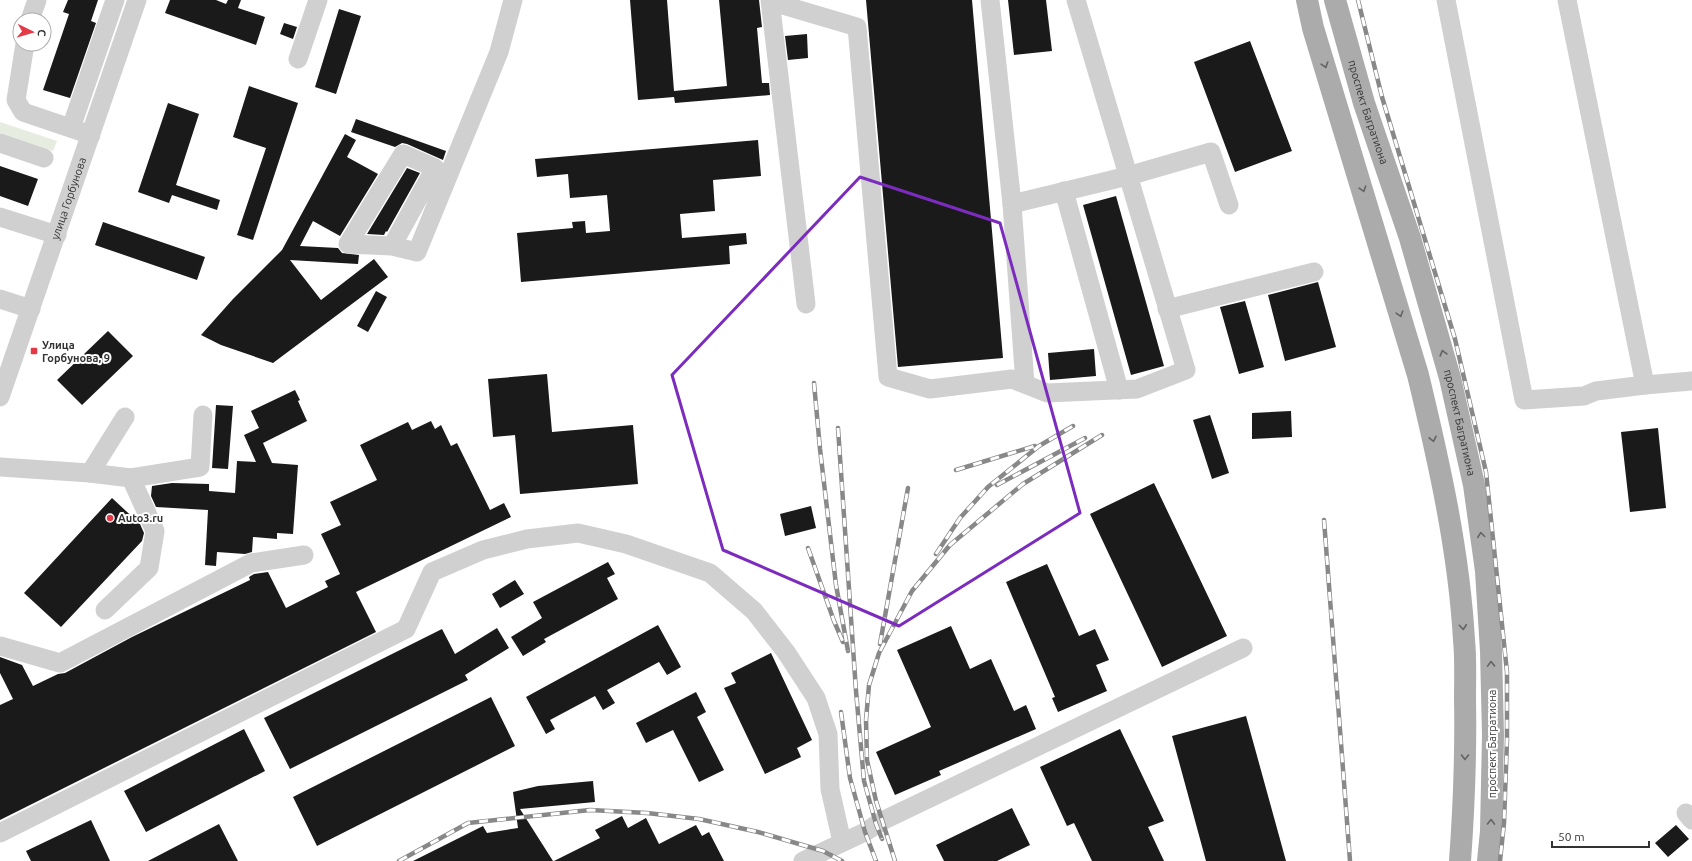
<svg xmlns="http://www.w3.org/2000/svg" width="1692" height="861" viewBox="0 0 1692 861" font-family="Ubuntu,sans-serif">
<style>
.green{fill:#e6ecdf}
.building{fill:#1a1a1a}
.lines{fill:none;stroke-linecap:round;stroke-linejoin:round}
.minor{stroke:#d0d0d0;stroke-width:19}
.major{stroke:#ababab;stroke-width:22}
.rail-casing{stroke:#888;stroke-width:4.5}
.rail{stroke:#fff;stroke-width:3;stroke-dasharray:9;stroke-linecap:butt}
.oneway{stroke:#636363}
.marked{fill:none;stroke:#7b2cbf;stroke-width:3;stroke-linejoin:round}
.poi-dot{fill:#e63946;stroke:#fff;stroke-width:1.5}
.labels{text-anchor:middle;stroke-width:4;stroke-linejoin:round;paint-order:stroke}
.street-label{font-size:11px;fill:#333;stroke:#fff}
.poi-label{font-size:11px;font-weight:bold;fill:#333;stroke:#fff;text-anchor:start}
</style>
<rect width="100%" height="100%" fill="#fff"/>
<path class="green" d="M0,122L57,141L53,151L0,133Z"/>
<path class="building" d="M68,0H98L91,21L96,23L70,98L43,90L69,14L63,12Z
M170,0H216L226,4L228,0H241L238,8L265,17L256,45L165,13Z
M630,0H667L674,91L727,86L719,0H759L762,27L757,28L762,83H769L770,95L675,103L674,97L638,100Z
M866,0H972L1003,358L898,367Z
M1008,0H1046L1052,51L1014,55Z
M339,9L361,16L336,94L315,87Z
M284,23L297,27L293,39L280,34Z
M807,34L808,58L788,60L785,36Z
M1250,41L1292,151L1235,172L1194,62Z
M249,86L298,103L253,240L237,235L266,148L233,137Z
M168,103L199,114L176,185L220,200L217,210L172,195L169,203L138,192Z
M356,119L446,151L443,160L407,144L402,143L395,147L351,132Z
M345,134L356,140L347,157L378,174L340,236L313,221L300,246L338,248L342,253L359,255L358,264L290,260L321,300L374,259L388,277L273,363L221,345L201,335L233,299L282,250Z
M758,140L761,176L713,180L715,211L680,214L682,238L746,233L747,244L729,246L730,264L521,282L517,233L573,228L572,222L585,221L586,233L610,231L607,195L570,198L568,174L537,177L535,159Z
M0,166L38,179L28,206L0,196Z
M407,168L420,173L387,232L386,231L384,235L367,234Z
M1116,196L1164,366L1131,375L1083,205Z
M103,222L205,257L197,280L95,245Z
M1318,282L1336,347L1285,361L1268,295Z
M376,291L387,297L368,332L357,326Z
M1245,301L1264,367L1239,374L1220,307Z
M108,331L133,356L82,405L57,380Z
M1094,349L1096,376L1050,380L1048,353Z
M547,374L552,432L633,425L638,484L520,494L515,435L493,437L488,379Z
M295,390L300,400L298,401L307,421L263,443L272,463L298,465L293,534L277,533V539L253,537L252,552L245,554L217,552L216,566L205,565L208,510L156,507L151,496L152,486L172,483L209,484V491L235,493L237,461L256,462L244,435L259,428L251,411Z
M216,405L233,406L228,469L212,468Z
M1291,411L1292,437L1252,439V413Z
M1210,415L1229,473L1212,479L1193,420Z
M431,421L435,429L441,425L451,446L457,443L490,510L504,503L511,517L356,592L376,632L0,820V705L13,699L0,673V657L22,665L33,686L58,674L65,673L132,637L250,580L249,577L254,574L268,572L286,608L328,587L325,581L340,574L321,534L341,525L330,502L377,480L360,445L408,422L412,430Z
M1658,428L1666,508L1630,512L1621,432Z
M1154,483L1227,636L1162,667L1090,514Z
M112,498L140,524L144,533L142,541L61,627L24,593Z
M811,506L816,528L785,536L780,514Z
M608,562L615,574L607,578L618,599L544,639L546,642L523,656L511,637L542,618L533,602Z
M1047,564L1079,636L1095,629L1109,660L1096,665L1107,691L1058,712L1052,698L1055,697L1006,582Z
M515,580L524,594L500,608L492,594Z
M658,625L681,667L667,675L659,662L607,690L615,703L603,710L595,696L550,720L555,729L546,734L526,697Z
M951,626L970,669L991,659L1014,711L1026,705L1036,729L939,771L941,775L895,795L876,752L931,727L897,650Z
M497,628L509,648L465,675L468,680L290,769L264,718L442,629L455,654Z
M771,653L812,740L797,748L801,757L765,774L724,688L736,683L731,673Z
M696,692L706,712L697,717L724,770L699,782L673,730L646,743L636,723Z
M491,697L515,746L317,846L293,797Z
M1246,716L1286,861H1206L1172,736Z
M244,729L265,771L146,832L124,791Z
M1120,729L1164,821L1148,827L1164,861H1092L1074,823L1067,826L1040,767Z
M593,781L595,802L520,809L553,861H413L483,826L487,833L518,828L513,792L538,786Z
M1012,808L1030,845L997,861H944L936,845Z
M622,816L628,828L646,818L659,844L696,825L702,836L709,832L724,861H554L600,838L595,830Z
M91,820L110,861H31L26,851Z
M219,824L238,861H148Z
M1676,825L1689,839L1668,857L1655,843Z"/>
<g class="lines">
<g class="minor">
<path d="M770,0L806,304"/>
<path d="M778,0L779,4L857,27L888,377L930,389L1012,379L1047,393L1137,389L1186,370L1076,0"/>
<path d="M990,0L1012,204L1025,384"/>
<path d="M1446,0L1524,400L1584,396L1596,391L1645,385L1692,381"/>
<path d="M1567,0L1645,385"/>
<path d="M30,20L37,0"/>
<path d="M25,44L16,100L23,112L91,135"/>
<path d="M298,59L318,0"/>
<path d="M71,128L115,0"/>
<path d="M0,143L44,158"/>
<path d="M1064,191L1119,390"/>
<path d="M1012,204L1128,176L1211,152L1229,205"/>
<path d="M0,217L57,235"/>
<path d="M392,246L435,168L403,154L348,244L392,246L417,252L499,52L513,0"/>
<path d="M0,299L31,309"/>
<path d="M1167,309L1314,272"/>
<path id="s1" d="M0,397L137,0"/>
<path d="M0,467L90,473L125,417"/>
<path d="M90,473L131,478L155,531L149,568L105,610"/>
<path d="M131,478L200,467L203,415"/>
<path d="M0,646L60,663L251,563L304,555"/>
<path d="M1686,813L1692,820"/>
<path d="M0,833L406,629L432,572L483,550L527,539L578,533L626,544L710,573L754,611L786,652L816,698L828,734L830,789L842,842"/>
<path d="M803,861L865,832L882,821L1243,648"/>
</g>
<g class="major">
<path d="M1307,0L1313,28L1418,375C1439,462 1459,551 1464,640C1466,659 1465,679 1465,698C1466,752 1464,806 1460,861"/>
<path id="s2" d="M1335,0L1364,103L1410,238L1450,378L1474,485L1486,571L1491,651L1493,735L1491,831L1488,861"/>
</g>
<g class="rail-casing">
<path id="rail" d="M1358,0L1382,97L1455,339L1486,472L1507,672V740L1504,823L1500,861
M814,383L820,449L836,585L848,651
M838,428L856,691L864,781L876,824L882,839
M956,470L1035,446
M997,485L1085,438
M1324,520L1350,861
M808,548L834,621L843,642
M936,554L960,518L988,487L1039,446L1073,426
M880,644L908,488
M841,712L850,778L865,832L876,861
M399,861L468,823L590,810L647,813L699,819L758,832L823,851L842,861
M895,861L876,801L867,760L866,720L869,685L879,653L912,591L950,545L1023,484L1102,435"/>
</g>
<use href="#rail" class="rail"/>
</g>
<defs><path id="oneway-chevron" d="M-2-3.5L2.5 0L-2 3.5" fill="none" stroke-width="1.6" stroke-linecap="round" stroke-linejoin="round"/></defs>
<g class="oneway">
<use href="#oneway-chevron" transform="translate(1325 65) rotate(73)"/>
<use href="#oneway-chevron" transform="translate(1363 189) rotate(73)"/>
<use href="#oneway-chevron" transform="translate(1400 314) rotate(73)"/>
<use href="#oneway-chevron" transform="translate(1443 353) rotate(-106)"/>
<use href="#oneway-chevron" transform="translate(1433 439) rotate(78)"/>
<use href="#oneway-chevron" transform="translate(1481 535) rotate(-98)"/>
<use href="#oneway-chevron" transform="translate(1463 627) rotate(85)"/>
<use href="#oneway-chevron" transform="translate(1491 664) rotate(-92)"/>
<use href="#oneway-chevron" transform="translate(1465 757) rotate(91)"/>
<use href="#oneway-chevron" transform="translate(1491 822) rotate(-89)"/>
</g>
<path class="marked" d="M860,177L1000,223L1080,513L899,626L723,550L672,375Z"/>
<g class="poi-dot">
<rect x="30" y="347" width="8" height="8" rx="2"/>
<circle cx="110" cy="518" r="4"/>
</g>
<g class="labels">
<g class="street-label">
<text dy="4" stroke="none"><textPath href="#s2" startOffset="117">проспект Багратиона</textPath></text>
<text dy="4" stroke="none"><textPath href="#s1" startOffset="210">улица Горбунова</textPath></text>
<text dy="4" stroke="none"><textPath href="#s2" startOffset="441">проспект Багратиона</textPath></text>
<text transform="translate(1492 744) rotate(-90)" y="4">проспект Багратиона</text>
</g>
<g class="poi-label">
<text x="42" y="349">Улица<tspan x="42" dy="13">Горбунова, 9</tspan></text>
<text x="118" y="522">Auto3.ru</text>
</g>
</g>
<g transform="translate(32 32) rotate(95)"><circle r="19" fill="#ffffff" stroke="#adadad"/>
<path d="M0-3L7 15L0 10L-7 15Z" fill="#e63946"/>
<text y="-6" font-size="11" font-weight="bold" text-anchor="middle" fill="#333333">С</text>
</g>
<path d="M1552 841v6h97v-6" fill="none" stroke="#333333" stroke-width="2"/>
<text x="1558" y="841" font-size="12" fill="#333333" stroke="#ffffff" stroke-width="3" paint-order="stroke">50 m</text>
</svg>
